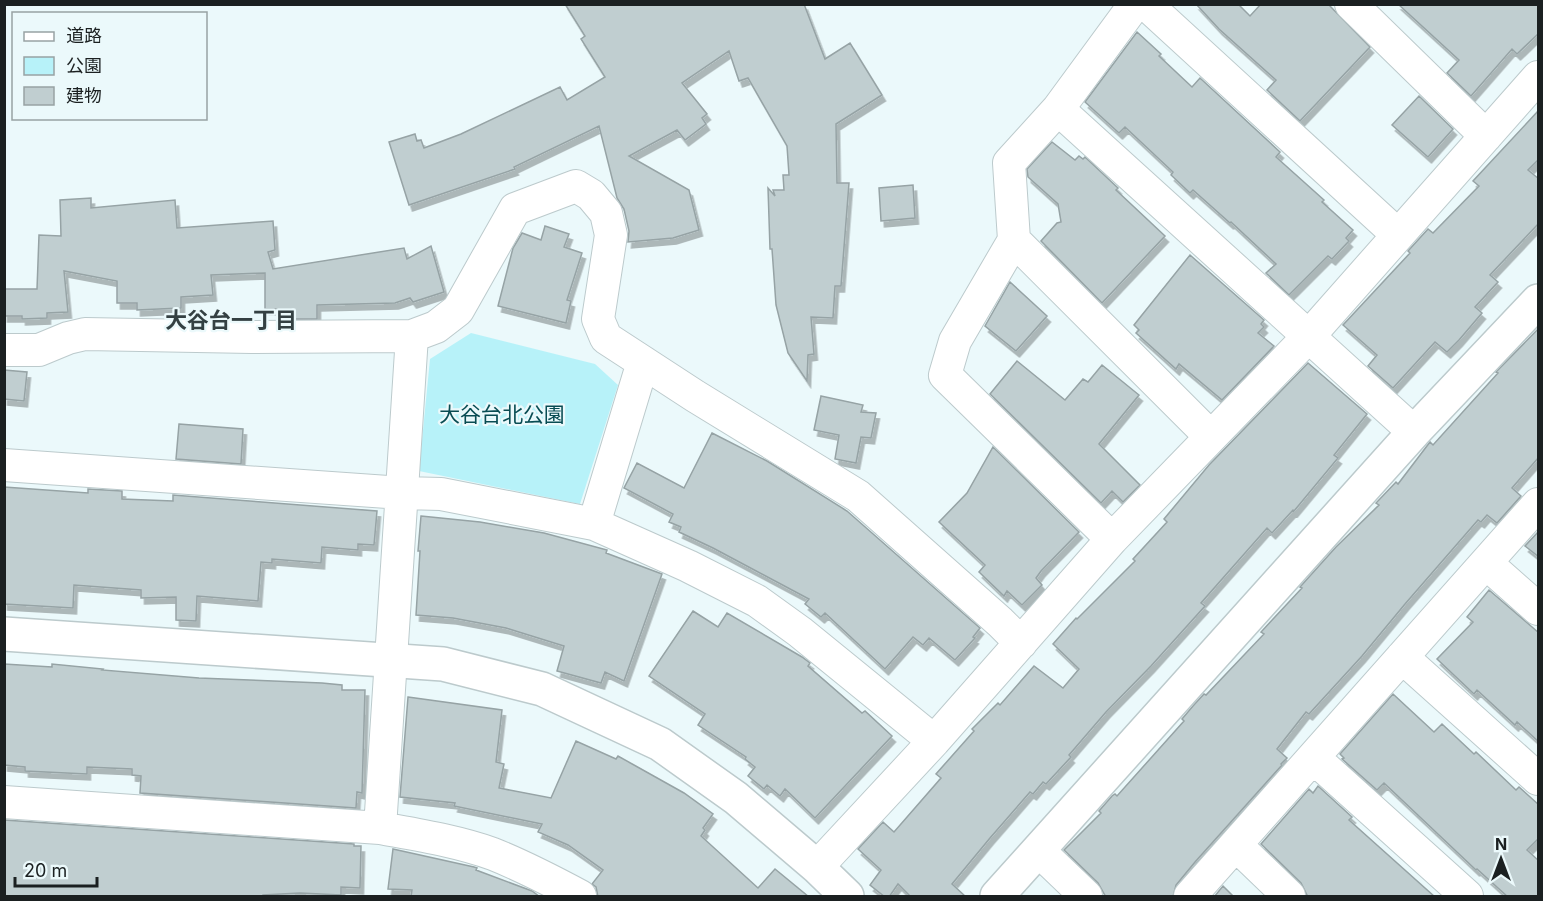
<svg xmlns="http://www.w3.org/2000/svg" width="1543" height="901" viewBox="0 0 1543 901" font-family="Inter,'Noto Sans JP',sans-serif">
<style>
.green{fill:#b7f2f9}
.building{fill:#c0ced0;stroke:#96a3a5;stroke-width:1.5;filter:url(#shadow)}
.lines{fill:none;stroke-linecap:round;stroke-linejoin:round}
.minor-casing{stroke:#bccacc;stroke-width:34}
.tertiary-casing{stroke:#bccacc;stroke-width:36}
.minor{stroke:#fff;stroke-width:32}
.tertiary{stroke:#fff;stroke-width:33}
.labels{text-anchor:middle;stroke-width:4.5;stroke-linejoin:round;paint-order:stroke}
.park-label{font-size:21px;fill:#084c53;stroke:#ebf9fb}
.neighbourhood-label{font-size:22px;font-weight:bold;fill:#344042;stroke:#ebf9fb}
</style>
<defs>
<filter id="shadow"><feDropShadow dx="3.5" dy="6" stdDeviation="0" flood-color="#0004"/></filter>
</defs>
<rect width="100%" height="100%" fill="#ebf9fb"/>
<path class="green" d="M471,333L595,364L618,385L580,504L419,471L430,359Z"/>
<path class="building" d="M565,4H804L825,59L850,43L882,95L836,124L837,183H849L841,286H835L833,318L811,317L814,354L808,355L807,381L788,353L776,305L772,249H770L768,188L775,196L773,190H784L783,175H789L787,146L748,78L739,81L729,51L682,83L707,114L702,118L706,124L685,140L677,130L629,156L689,190L699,230L673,238L628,242L629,231L624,209L617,198L599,126L514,167L515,169L409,205L389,142L415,134L417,141L421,140L424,148L461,134L560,87L567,100L605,77L581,39L585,36Z
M1196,4H1238L1250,16L1261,4H1328L1370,47L1300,121L1267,90L1276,80L1219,29Z
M1398,4H1539V33L1517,54L1512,49L1471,96L1447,73L1459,60Z
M1137,32L1161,54L1159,56L1192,87L1200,78L1280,152L1276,157L1324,200L1322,202L1353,230L1346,238L1349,241L1332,259L1328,256L1289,295L1266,273L1276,264L1231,222L1230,223L1193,190L1190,193L1171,175L1173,172L1125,127L1119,133L1085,102Z
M1419,96L1453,129L1428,157L1392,125Z
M1539,110V159L1528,170L1539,179V223L1490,275L1498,282L1475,307L1482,313L1459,340L1447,352L1435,342L1393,388L1368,366L1377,355L1343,325L1410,253L1408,251L1428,229L1433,233L1479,186L1473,181Z
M1052,142L1075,160L1079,156L1083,159L1085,157L1118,188L1116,190L1165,236L1102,303L1041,241L1057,223L1061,222L1058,204L1028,177L1027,169Z
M913,185L915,218L881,221L879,188Z
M91,198V208L175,200L177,228L273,221L275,250L268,252L273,269L404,248L407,259L431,246L444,292L413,302L410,298L395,303L317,305V319H291V309H265V273L211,275L213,295L181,297V308L137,310V303H117V281L64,271L68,312L47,313V318L22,319V316H4V289H37L39,235L61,236L60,200Z
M545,226L569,234L564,247L582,253L567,300L571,301L566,323L498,306L513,248L522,233L541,240Z
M1190,255L1264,320L1261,324L1264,327L1258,333L1274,346L1222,400L1179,364L1176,369L1136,333L1139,330L1134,325Z
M1010,282L1047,316L1016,351L985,326Z
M1539,328V457L1512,488L1521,496L1497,523L1487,515L1481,522L1478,520L1405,604L1362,656L1309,714L1306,712L1277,749L1287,758L1281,764L1282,765L1195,862L1176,885L1173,897H1106L1098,883L1064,850L1101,813L1099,811L1112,796L1115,794L1117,796L1184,721L1182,719L1193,706L1204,694L1206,695L1264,634L1261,632L1302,588L1300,587L1336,547L1379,505L1376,503L1396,482L1398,484L1430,442L1433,445L1498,373L1496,372Z
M1017,361L1065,400L1083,379L1088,382L1102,365L1139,395L1099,444L1140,485L1123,502L1112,491L1101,503L990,394Z
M1308,363L1367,414L1334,455L1338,458L1294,511L1293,510L1272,533L1267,528L1201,603L1205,606L1151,666L1106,712L1069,755L1071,757L1046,784L1043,782L1033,794L1030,792L990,838L952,884L966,897H911L898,884L889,897H885L870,885L881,870L858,849L883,822L894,832L941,778L936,774L974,731L972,729L998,703L1000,705L1034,666L1063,688L1079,669L1053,644L1076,618L1077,619L1135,561L1133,559L1167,522L1164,519L1209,465Z
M4,370L27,372L24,401L4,399Z
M821,396L863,405L861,412L876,413L871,438L861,437L856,463L835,459L839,435L814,430Z
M179,424L243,429L241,464L176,459Z
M712,433L767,461L847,511L980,628L973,637L975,638L955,660L929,638L923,645L913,637L885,669L825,613L821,617L805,604L809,599L713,548L679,532L681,527L669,522L673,514L624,488L637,463L684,488Z
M993,447L1079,532L1041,571L1036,578L1042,585L1022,605L1007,591L1004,596L979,572L985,565L939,522L967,493Z
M4,487L88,493V489L122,491V499L173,501V495L377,511L374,545L358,544V550L322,547L321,563L272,559V563L261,562L258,601L197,596L196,621L176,620V597L141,598V590L74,585L73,608L4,604Z
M421,516L480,522L544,533L607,550L606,553L662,574L624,681L605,672L601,683L557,671L564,646L506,628L453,618L416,615L420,551H418Z
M1539,531V557L1525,546Z
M1489,590L1539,633V742L1517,722L1515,725L1477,690L1474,694L1437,659L1473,622L1467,617Z
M693,611L718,627L727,613L802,657L810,663L808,666L862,713L865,711L892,736L815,818L785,789L780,796L767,785L764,789L748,776L755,767L745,759L746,757L698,725L705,714L649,676Z
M4,664L52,667V664L103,669L102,670L199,678L322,683L342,685V690H365L362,793L357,792L356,808L140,793L141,776L132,775V769L87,767V774L25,771V767L4,765Z
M1393,694L1434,732L1442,724L1474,754L1476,752L1516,790L1519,787L1539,805V838L1527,850L1539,861V897H1508L1477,869L1476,870L1384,783L1377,790L1342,759L1344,758L1340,754Z
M408,697L502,710L496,762L504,764L499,788L551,798L576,741L616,759L618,756L684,793L713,814L703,828L705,830L701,836L758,888L775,869L809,897H598L596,887L592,884L603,870L568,845L538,832L542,824L454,806L455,803L400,797Z
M1318,786L1352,817L1349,820L1435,897H1308L1301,883L1261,844L1309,789L1313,793Z
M4,820L354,844V846H361L360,888L341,887V895L300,893L263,895V897H4Z
M393,849L474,867L477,868L476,870L532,891L540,897H411L412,890L388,889Z
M1223,886L1234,897H1214Z"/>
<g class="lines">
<g class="minor-casing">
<path id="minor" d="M1146,4L1398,235
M1351,4L1486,136
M1058,109L1414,432
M1014,240L1211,437
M4,350H39L68,338L85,334L252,337L412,336L436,327L458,310L515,209L576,186L591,195L606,213L611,235L598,319L606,338L695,396L858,496L1000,622L1021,643
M4,465L402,493L441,494L594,524L688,566L757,601L800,632L934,741
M594,524L643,362
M1112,539L945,375L955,341L1014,240L1009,163L1058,109L1135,4
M1486,563L1538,609
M1402,657L1538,779
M1315,759L1467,896
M4,802L380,828C418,835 457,841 493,854C523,866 552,881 580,896
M380,828L412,336
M1236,845L1289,896
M1039,851L1086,896
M817,867L934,741L1112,539L1309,336L1538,77
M1190,896L1538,504"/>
</g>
<g class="tertiary-casing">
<path id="tertiary" d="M4,634L443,664L542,689L660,744L736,798L817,867L847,896
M997,896L1414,432L1538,301"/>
</g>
<use href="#minor" class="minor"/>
<use href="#tertiary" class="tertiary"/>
</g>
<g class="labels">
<g class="park-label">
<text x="502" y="422">大谷台北公園</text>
</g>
<g class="neighbourhood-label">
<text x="231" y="328">大谷台一丁目</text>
</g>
</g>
<rect width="1543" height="901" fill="none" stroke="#1b2021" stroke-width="12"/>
<rect x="12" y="12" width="195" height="108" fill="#ebf9fb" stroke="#98a2a4" stroke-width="1.5"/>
<rect x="24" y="32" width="30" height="9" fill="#ffffff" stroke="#98a2a4" stroke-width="1.5"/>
<text x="66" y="42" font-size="18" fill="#1b2021">道路</text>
<rect x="24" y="57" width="30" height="18" fill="#b7f2f9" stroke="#98a2a4" stroke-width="1.5"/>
<text x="66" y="72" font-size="18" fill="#1b2021">公園</text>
<rect x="24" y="87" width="30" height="18" fill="#c0ced0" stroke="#98a2a4" stroke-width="1.5"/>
<text x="66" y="102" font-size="18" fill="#1b2021">建物</text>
<g transform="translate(1501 859)" stroke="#ebf9fb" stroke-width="4.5" paint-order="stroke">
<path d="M0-4.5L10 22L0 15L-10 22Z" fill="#1b2021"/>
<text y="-9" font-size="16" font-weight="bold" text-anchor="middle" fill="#1b2021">N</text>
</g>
<path d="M15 877v9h82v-9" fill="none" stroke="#1b2021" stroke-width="3"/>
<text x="24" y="877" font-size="18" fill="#1b2021" stroke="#ebf9fb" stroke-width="4.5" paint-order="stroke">20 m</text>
</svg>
